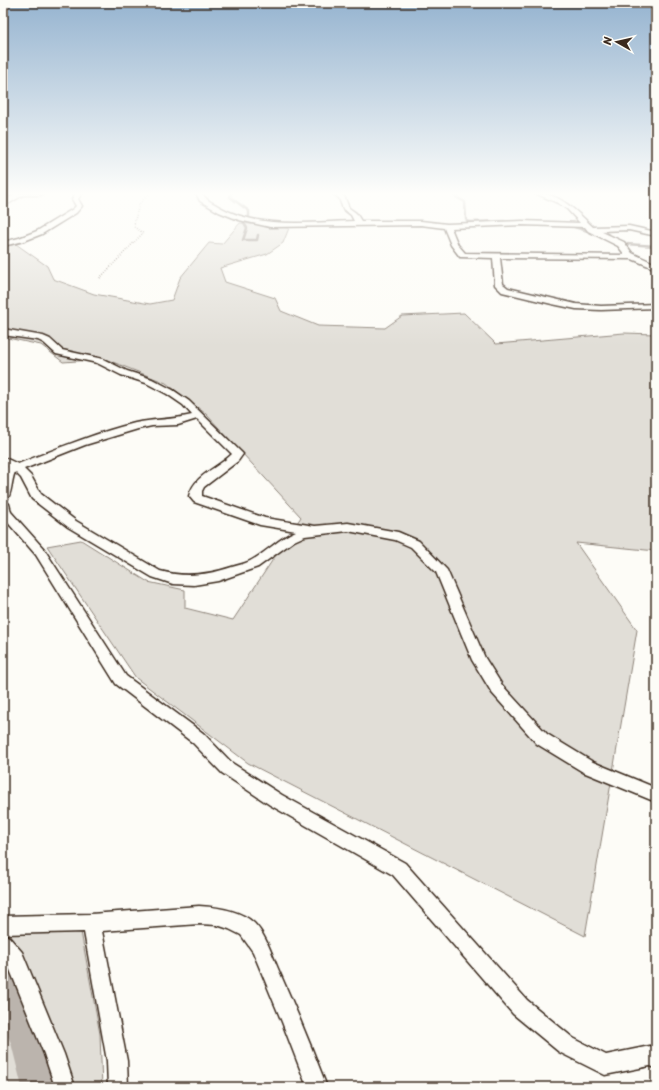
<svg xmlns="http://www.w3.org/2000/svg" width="659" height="1090" viewBox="0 0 659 1090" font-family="Sriracha,sans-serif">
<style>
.green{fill:#e1ded7;stroke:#8e847a}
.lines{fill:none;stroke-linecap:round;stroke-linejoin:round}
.stream{stroke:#887d74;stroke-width:2.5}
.river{fill:#bbb4ad;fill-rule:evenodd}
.minor-casing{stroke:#3b2a1e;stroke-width:3}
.path{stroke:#3b2a1e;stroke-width:1.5;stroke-dasharray:0.5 2;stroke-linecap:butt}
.minor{fill:#fdfcf7;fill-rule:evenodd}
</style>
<rect width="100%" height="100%" fill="#fdfcf7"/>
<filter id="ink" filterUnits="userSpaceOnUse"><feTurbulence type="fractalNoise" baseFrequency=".025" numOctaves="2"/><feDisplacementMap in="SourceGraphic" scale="8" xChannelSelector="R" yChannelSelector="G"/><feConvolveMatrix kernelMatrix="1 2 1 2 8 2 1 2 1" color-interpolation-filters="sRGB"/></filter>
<g filter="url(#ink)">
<path class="green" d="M240,223L289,228L283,243L267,254L220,268L225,282L275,298L281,311L318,326L385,328L402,316L464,313L496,344L624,333L655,334L656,332V551L576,543L637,630L585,936L248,763L136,678L47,546L81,540L148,582L185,590V608L233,620L301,517L206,414L166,383L105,359L63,362L41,345L3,337V247L16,244L47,266L53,279L94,294L150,304L172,300L180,278L209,243L222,244Z
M3,931L81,932L100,1034L102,1087H3Z"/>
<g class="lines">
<path class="stream" d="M231,193L230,197L249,211V217
M449,193L465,202L466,219L468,222L504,221L523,225H537
M243,221L247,228L243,240H257L258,235
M571,226L591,232
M626,244L656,246"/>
<path class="river" d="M3,964L16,970L50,1041L62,1087H22L11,1043L3,1026Z"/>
<g class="minor-casing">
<path id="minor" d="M16,193H44L41,195H23L3,207V202Z
M76,193H82L78,199L82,206L76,213L42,234L24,241L3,246V242L19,238L37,231L73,209L76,206L72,199Z
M196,193H202C206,200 211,202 218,206C259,230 309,222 354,221L351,215L343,209L339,198L332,193H340L344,196L349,208L356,213L361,221H421L447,224L522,221L580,223L567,209L558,203L535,193C559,192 576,211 593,227L629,226L656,232V236L629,230L600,231L624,242L632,253L656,264V269L632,259L500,258L503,284L508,288L576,304L601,306L656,304V308L601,310L576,309L552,304L502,292L495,285L493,258L460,257L451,245L444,228L421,225L270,227L239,220L219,212L200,201ZM522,225L585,227L588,231L618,246L625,255L465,253L458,245L451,228Z
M3,329L43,336L50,339L62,350L103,359L127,371L152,379L173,390L189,401L243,454L238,461L204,487L202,491V496L265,518L315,526L348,523L398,532L419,541L447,570L485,658L502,685L547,734L593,762L656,788V802L583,772L537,744L492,693L472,660L436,572L411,547L395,540L348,531L305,536L294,541L258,567L218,581L194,585L173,584L152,577L68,527L32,499L21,478L15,472C11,481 12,495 6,501L9,504L11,512L44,549L126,676L203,733L232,763L282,795L405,863L527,1000L573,1038L606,1055L650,1046L656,1048V1068L650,1066L605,1075L559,1052L513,1014L393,875L270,805L222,773L193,743L116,684L36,555L3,517V474L7,466L3,464V457L18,464C56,449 95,433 135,423C154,419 172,420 192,415L183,405L167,394L146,383L121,375L97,363L56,354L44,343L38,340L3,335ZM197,419L232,454C218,468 194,475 189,496L194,502L260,525L296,531C279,538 266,553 250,561C244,564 238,565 232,567C208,575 185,578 160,571L76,521L41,494L31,476L24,469L85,445L138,429L152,426L178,425Z
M199,906C217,907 240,910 254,923C266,935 272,955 279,971C296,1009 312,1048 327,1087H307L282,1022L253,952L241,935L229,929L217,925L199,924L102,931L127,1061L128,1087H108L107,1061L84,932L3,934L9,937L22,952L64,1054L75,1087H55L44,1054L8,965L3,958V916L91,914Z"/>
</g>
<path class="path" d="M100,278L143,233L134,227V224L139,204L150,193"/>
<use href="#minor" class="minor"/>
</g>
</g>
<linearGradient id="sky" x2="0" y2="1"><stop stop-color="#96b4d0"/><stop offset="0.56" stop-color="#fefefb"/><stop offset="1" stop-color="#fefefb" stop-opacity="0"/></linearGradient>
<rect width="659" height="346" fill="url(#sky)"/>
<rect width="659" height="1090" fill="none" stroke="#fdfcf7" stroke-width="16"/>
<rect x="8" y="8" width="643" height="1074" fill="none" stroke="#3b2a1e" stroke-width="1.5" filter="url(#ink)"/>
<g transform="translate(617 42) rotate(278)" stroke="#fdfcf7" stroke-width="3" paint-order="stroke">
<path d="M0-3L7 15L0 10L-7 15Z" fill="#3b2a1e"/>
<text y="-6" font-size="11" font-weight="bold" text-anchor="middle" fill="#3b2a1e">N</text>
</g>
</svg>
